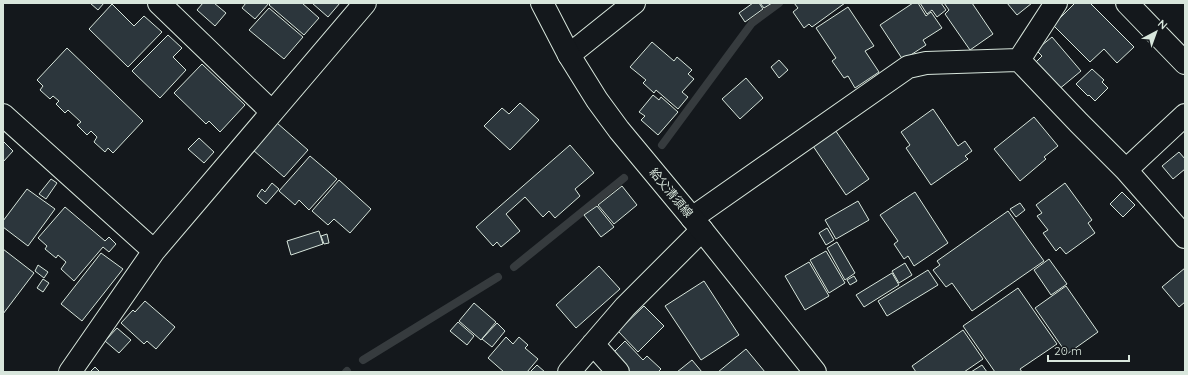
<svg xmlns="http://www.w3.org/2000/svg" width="1188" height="375" viewBox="0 0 1188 375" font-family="Quicksand,'Noto Sans JP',sans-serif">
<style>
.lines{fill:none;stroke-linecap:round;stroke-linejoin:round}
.stream{stroke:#363b3e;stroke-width:8}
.building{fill:#2c363c;stroke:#d8e6dc}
.street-casing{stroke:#d8e6dc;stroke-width:24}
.secondary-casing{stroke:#d8e6dc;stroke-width:24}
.street{stroke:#14181c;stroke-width:22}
.secondary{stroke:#14181c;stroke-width:22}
.labels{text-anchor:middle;stroke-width:3;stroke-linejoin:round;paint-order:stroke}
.street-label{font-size:12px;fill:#d8e6dc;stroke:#14181c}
</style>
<rect width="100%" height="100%" fill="#14181c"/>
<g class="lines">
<path class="stream" d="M662,145L752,23L779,3
M514,267L624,178
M363,360L498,277
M346,372L347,371"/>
</g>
<path class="building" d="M90,3H104L98,10Z
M203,3H214L226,13L215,26L197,10Z
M246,3H269L255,19L242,8Z
M271,3H302L319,18L304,35L269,5Z
M312,3H340L328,17Z
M753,3H759L763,9L745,22L739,13Z
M760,3H772L764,8Z
M794,3H845L812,27L809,24L804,28L793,12L798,8Z
M913,3H918L926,16L931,12L942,28L923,40L926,45L903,60L880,25Z
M920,3H941L946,10L937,17L932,10L927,14Z
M944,3H972L993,34L970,50L945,14L949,10Z
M1007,3H1032L1017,15Z
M1075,3H1090L1134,47L1117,63L1104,49L1090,62L1053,25Z
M112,4L134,26L144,16L162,32L128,67L89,29Z
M848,7L874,46L865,51L879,72L855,88L848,76L844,78L832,61L836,58L816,28Z
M269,8L303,37L284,59L249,30Z
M168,35L182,48L173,57L186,70L160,98L132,71Z
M1052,37L1081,71L1058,90L1035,63L1042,56L1036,50Z
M652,42L674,61L677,57L692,70L688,74L694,79L682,92L688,97L678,109L656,90L654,93L643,83L646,80L630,67Z
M67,48L143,121L113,153L108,148L105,152L94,142L97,137L91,131L87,135L77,125L81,122L68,110L65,113L56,104L59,101L53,96L50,99L40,90L43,86L37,80Z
M779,60L788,70L779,78L771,67Z
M202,64L245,105L220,132L209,121L206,124L174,93Z
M1092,69L1104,80L1102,82L1108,88L1095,101L1089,95L1088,96L1076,84Z
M746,78L763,98L740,119L722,99Z
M653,95L659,100L661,97L678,112L658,135L641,120L645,116L639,112Z
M520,103L539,120L510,150L484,126L502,108L509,114Z
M933,109L958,146L965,141L972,151L965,156L968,159L931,185L906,148L910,145L901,132Z
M1034,117L1058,146L1044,157L1046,159L1020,181L994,149Z
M277,123L308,150L284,177L253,150Z
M833,127L869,179L846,195L811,143Z
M199,138L214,152L204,163L188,149Z
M3,141L13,151L3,162Z
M570,145L594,173L575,189L580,196L555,218L549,211L543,217L525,197L506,214L520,231L501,247L497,242L493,246L476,227Z
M1179,152L1185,159V169L1173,179L1162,166Z
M310,156L337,179L309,210L299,200L295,205L279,191Z
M51,179L57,183L46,199L39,194Z
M339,180L371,209L350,233L334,219L328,225L312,211Z
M272,183L279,189L266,204L257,196L262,189L265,192Z
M1065,183L1092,220L1088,223L1095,233L1066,254L1060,247L1056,251L1043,233L1048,230L1037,216L1042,213L1036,205Z
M622,186L637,205L614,224L598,205Z
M27,189L55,209L28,246L3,227V221Z
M915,192L948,243L914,266L908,256L904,259L894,244L898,241L880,215Z
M1122,192L1135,205L1123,217L1110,204Z
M858,201L869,220L836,239L825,220Z
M1020,203L1025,210L1016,217L1010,209Z
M597,206L614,227L601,237L584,215Z
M65,207L105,241L109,237L116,244L109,252L103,247L74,281L61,269L66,262L58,255L56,258L45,249L47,246L38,238Z
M1008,211L1044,261L972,311L952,283L946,287L933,270L940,265L937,261Z
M827,228L834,240L826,245L819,233Z
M319,231L323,244L291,255L287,241Z
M327,234L329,243L324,244L321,236Z
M837,242L855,273L845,280L827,248Z
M3,249L34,273L3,314Z
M826,251L845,283L829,293L810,260Z
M101,253L123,269L82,321L61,304Z
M1049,259L1067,284L1051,295L1034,270Z
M809,262L829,296L805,310L785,276Z
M905,263L912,275L899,283L892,271Z
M38,265L48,272L44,278L35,271Z
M599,266L620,289L576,328L556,305Z
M1185,268V302L1179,307L1162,287Z
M928,270L938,285L887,316L878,301Z
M892,273L899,285L864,307L856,295Z
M854,276L857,281L850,285L847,280Z
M43,279L49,283L43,292L37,288Z
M704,281L739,335L701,360L665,306Z
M1066,286L1098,332L1067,354L1035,308Z
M1018,288L1057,344L1020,369L1022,372H995L963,326Z
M145,301L175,327L156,349L147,341L144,344L121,323L133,310L135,312Z
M474,303L496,322L481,340L459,321Z
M644,306L664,326L638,352L618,331Z
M458,322L474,336L467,345L450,331Z
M497,323L505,331L492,347L482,339Z
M117,328L131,340L119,353L105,341Z
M963,330L983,359L964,372H916L912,366Z
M506,337L513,344L519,337L528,345L525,348L538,359L527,372H504L488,358Z
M625,341L643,360L647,356L661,369L658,372H626L610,356Z
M746,349L765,372H718Z
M692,360L702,372H677Z
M537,365L545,372H530Z
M982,365L987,372H971Z
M95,367L100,372H90Z"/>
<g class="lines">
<g class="street-casing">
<path id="street" d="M159,3L272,112
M1127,3L1185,63
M569,55L634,3
M1019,60L1056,3
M3,115L154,251
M1126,170L1185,115
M692,218L908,67L926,63L1019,60L1079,123L1126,170L1185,237
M593,344L618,372
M70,372L154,251L365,3
M569,372L625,307L702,230"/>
</g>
<g class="secondary-casing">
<path id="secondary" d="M542,3L569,55L597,100L619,130L702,230L815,372"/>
</g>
<use href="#street" class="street"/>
<use href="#secondary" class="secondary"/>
</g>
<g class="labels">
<g class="street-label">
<text transform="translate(671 193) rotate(50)" y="4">給父清須線</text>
</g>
</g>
<rect width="1188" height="375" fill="none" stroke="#d8e6dc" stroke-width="8"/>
<g transform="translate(1156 32) rotate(41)" stroke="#14181c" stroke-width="3" paint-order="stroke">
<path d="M0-3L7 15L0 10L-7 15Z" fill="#d8e6dc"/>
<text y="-6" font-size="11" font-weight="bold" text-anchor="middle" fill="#d8e6dc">N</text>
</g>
<path d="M1048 355v6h81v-6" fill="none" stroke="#d8e6dc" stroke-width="2"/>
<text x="1054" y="355" font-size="12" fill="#d8e6dc" stroke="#14181c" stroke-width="3" paint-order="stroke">20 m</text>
</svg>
